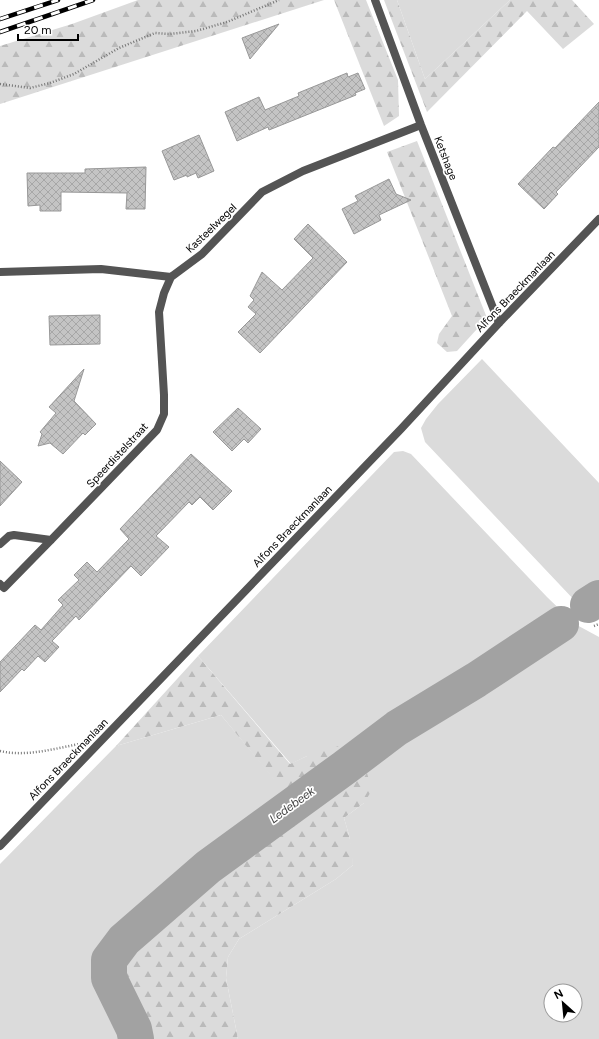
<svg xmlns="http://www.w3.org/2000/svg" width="599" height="1039" viewBox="0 0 599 1039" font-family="Figtree,sans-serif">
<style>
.green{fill:#dbdbdb;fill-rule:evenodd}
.forest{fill:url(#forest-firs)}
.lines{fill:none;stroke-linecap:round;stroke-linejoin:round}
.river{stroke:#a2a2a2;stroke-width:36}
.building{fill:url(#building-cross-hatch);stroke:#989898}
.path{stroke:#767676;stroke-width:2.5;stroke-dasharray:1 2;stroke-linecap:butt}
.street{stroke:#545454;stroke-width:8}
.rail-casing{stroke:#000;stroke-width:4.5}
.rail{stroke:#fff;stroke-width:3;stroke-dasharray:9;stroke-linecap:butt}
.labels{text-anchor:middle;stroke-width:3.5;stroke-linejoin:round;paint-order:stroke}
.street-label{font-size:11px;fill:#000;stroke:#fff}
.water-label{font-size:12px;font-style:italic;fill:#434343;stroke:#fff}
</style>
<defs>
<pattern id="forest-firs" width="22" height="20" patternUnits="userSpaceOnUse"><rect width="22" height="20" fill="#dbdbdb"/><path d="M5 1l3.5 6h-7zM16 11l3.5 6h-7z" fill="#bababa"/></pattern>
<pattern id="building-cross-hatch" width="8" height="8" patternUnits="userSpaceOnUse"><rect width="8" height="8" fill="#c4c4c4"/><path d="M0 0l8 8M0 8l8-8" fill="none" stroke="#a7a7a7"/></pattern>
</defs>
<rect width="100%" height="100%" fill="#fff"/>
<path class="green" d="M397,0H510L425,79Z
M482,359L599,483V588L577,603L425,442L421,428L426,419L438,404Z
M403,451L411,454L547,597L575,624L599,637V1039H238L226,978L228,957L239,939L336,879L353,865L349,835L344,818L364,803L307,756L291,764L198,656L394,452ZM551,991H575V1015H551Z
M221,715L286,793L246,827L174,884L118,936L110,1004L124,1030L126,1039H0V864L116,746Z"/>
<path class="forest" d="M138,0H324L0,104V46L72,24Z
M334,0H366L398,80L399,116L384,126Z
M384,0H397L425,79L510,0H572L594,24L563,49L527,11L427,112Z
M417,141L487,318L457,351L447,352L437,343L439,334L452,316L387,152Z
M599,588V619L595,618L577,603Z
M198,656L290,764L307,756L342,745L367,773L372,790L364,803L344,818C349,834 353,848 353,865L336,879L239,939L228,957L226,978L238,1039H126L124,1030L110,1004L101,981L102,956L118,936L174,884L246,827L285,793L221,715L116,746Z"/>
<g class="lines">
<path class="river" d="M588,605L599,598
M136,1039L134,1029L109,978V960L124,940L208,867L344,768L397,728L476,680L561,624"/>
</g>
<path class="building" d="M279,24L250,59L242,38Z
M347,73L348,77L358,73L365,89L355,93L356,95L269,130L268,127L237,141L225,112L259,97L265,110L299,96L298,93Z
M599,102V147L556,192L558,194L544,209L518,184L553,147L555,148Z
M199,135L214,171L198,178L196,173L187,177V175L174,180L162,151Z
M146,167L145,209H126L127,193L61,192V211H40V205L28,206L27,173H85V169Z
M389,179L396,194L411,200L379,215L381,220L354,234L342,209L358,201L355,196Z
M308,224L347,262L260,353L238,332L256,314L248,307L254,300L250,296L262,272L282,290L313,258L294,239Z
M100,315V344L50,345L49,316Z
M84,369L74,401L96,424L85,435L83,433L63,454L50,443L38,446L42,434L40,432L56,413L49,407Z
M238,408L261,429L248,443L244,439L232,451L213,432Z
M191,454L232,491L213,510L200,497L192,505L189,502L156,536L169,547L141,576L131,566L79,620L76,616L52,641L59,647L45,662L38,656L24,671L22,669L0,692V662L35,625L41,630L63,605L58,600L79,580L74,575L87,562L97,572L129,539L120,529Z
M0,461L22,482L0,506Z"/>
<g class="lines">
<path class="path" d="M0,84L30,88L50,83L74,74L119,48L155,33L170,34L196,31L227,22L279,0
M594,626L599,624
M0,751C26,757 53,749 79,744"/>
<path class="street" d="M375,0L421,125L499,323
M0,272L101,269L171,277L202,254L262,192L303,171L421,125
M0,544L9,536L14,535L51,540
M0,584L4,588L51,540L157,430L164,414V395L159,312L164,293L171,277
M0,846L99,743L401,429L499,323L599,219"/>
<g class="rail-casing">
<path id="rail" d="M0,19L58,0
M0,32L93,0"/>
</g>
<use href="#rail" class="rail"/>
</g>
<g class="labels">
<g class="street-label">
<text transform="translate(446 158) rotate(69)" y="4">Ketshage</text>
<text transform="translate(211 228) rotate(-44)" y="4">Kasteelwegel</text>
<text transform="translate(515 291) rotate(-46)" y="4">Alfons Braeckmanlaan</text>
<text transform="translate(117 455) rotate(-47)" y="4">Speerdistelstraat</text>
<text transform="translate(292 526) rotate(-46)" y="4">Alfons Braeckmanlaan</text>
<text transform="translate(68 759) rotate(-46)" y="4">Alfons Braeckmanlaan</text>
</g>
<g class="water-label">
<text transform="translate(292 805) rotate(-36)" y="4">Ledebeek</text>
</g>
</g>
<g transform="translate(563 1003) rotate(333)"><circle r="19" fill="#ffffff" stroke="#999999"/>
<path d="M0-3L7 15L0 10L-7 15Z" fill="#000000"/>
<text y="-6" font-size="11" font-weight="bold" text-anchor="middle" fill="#000000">N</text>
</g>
<path d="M18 34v6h60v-6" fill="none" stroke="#000000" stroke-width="2"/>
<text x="24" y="34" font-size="12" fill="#000000" stroke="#ffffff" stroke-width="3" paint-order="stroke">20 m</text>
</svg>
